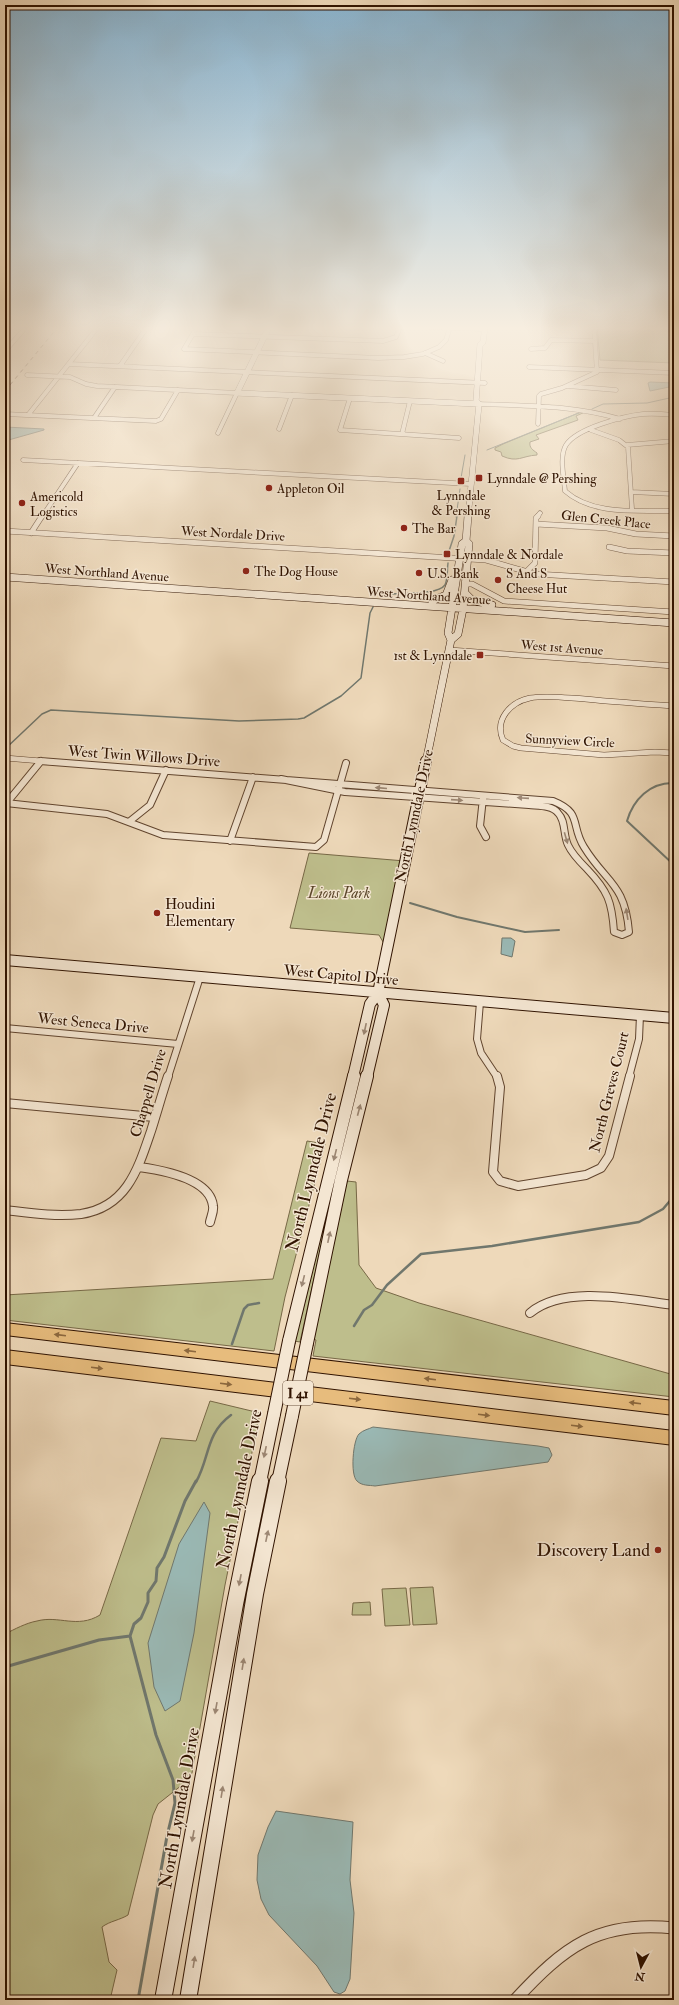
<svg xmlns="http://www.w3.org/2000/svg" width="679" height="2005" viewBox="0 0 679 2005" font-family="'IM FELL Double Pica',serif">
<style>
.green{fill:#bebe8c;stroke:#776846}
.water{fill:#9ab9b5;stroke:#70776d}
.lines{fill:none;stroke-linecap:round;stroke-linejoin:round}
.stream-far4{stroke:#70776d;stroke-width:1}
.stream-far3{stroke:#70776d;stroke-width:1.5}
.stream-far2{stroke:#70776d;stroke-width:2}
.stream-far1{stroke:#70776d;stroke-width:2.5}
.stream{stroke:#70776d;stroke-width:3}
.street-far4-casing{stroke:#60442e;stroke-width:5}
.street-far3-casing{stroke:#60442e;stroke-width:6}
.street-far2-casing{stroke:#60442e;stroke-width:8}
.street-far1-casing{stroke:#60442e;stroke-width:10}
.street-casing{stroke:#60442e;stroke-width:13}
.secondary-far4-casing{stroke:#301300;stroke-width:6}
.secondary-far3-casing{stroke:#301300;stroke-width:8}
.secondary-far2-casing{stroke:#301300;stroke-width:12}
.secondary-far1-casing{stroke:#301300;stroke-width:14}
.secondary-casing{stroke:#301300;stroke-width:18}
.highway-casing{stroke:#301300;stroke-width:2}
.street-far4{stroke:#f4e6d2;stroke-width:4}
.street-far3{stroke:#f4e6d2;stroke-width:5}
.street-far2{stroke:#f4e6d2;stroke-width:6}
.street-far1{stroke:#f4e6d2;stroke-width:8}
.street{stroke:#f4e6d2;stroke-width:11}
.secondary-far4{stroke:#f4e6d2;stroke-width:5.5}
.secondary-far3{stroke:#f4e6d2;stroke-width:7}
.secondary-far2{stroke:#f4e6d2;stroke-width:10}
.secondary-far1{stroke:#f4e6d2;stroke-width:12}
.secondary{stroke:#f4e6d2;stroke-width:16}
.highway{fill:#e7bc7d;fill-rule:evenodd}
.rail{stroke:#301300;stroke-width:1;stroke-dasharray:4 4;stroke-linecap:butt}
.secondary-bridge-casing{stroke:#301300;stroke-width:14;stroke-linecap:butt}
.secondary-bridge{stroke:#f4e6d2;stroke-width:12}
.oneway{fill:#9c8774}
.oneway2{fill:#8c683e}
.poi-dot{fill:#8f2418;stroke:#f4e6d2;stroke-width:1.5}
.labels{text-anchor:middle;stroke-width:3;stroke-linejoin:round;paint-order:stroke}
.far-poi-label{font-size:13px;fill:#301300;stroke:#f4e6d2;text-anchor:start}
.far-street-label{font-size:13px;fill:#301300;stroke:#f4e6d2}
.shield{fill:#f4e6d2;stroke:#6b523f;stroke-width:1}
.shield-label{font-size:14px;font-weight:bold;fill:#301300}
.street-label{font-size:15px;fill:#301300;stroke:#f4e6d2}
.park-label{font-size:15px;font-style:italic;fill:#5b462a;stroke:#f4e6d2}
.poi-label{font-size:15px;fill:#301300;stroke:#f4e6d2;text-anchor:start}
.near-street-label{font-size:18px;fill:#301300;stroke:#f4e6d2}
.near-poi-label{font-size:18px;fill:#301300;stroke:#f4e6d2;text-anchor:end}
</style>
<rect width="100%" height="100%" fill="#eed9ba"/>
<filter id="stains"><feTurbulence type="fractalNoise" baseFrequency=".005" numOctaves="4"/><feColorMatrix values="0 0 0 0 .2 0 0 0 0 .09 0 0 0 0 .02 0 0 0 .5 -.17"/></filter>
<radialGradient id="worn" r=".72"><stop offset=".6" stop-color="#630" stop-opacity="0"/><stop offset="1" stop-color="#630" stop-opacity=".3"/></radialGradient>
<path class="green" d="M597,327L674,328V363L600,360Z
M581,412H585L576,416L578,420L536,435L539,439L530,442C529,448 533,450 537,453V455C521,456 518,463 502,456L501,452L495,450V448L503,444Z
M309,853L405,861L386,947L379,935L290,928Z
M307,1141L325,1144L285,1297L274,1351L5,1320V1295L273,1279Z
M334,1174H337L300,1342L294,1341Z
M347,1181L356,1182L359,1265L376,1288L419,1303L674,1375V1397L313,1356L316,1340L313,1339Z
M210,1401L260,1413L225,1585L192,1773L187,1781L158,1804L153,1815L128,1915C120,1920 110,1921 102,1927L109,1962L117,1970L110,2000H5V1634C15,1629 26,1623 37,1621C59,1615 77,1629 100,1615L161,1438L196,1441Z
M433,1587L437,1624L413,1625L410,1588Z
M406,1588L410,1625L385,1626L382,1589Z
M370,1602L371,1615H352L353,1603Z"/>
<path class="water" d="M650,382L674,383V386L650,391L648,383Z
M5,427L44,429V430L5,441Z
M502,938H511L515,941L512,957L501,954Z
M373,1427L538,1446L549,1448L552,1455L548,1462L375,1486C369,1485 362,1486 357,1481C350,1475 353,1440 359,1434C363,1430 369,1429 373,1427Z
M204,1502L210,1513L194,1633L180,1701L165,1711L154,1687L148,1643L179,1544Z
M276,1811L353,1822L350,1880L354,1913L350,1979L345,1991L340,1994L334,1992L317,1966L269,1915L261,1899L257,1880L258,1855L268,1827Z"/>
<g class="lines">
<path class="stream-far4" d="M592,409L603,404L647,403L674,397
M487,450L581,412
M461,478L465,455
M456,517L460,489"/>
<path class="stream-far3" d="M449,551L454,536L457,516
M384,595C397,592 437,596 445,585C448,579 447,569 448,563
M5,749L42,714L51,710L239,721L298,719L304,718L341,696L361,678L370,613L373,607"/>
<path class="stream-far2" d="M674,783C650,782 633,800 627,821L674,865
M410,903L457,917L525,932L559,930"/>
<path class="stream-far1" d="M354,1326L364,1310L372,1305L387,1285L421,1254L492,1246L639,1222L663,1209L674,1196
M232,1344L244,1309L248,1305L259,1303
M196,1482C210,1458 205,1434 231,1415"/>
<path class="stream" d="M130,1636L156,1735L173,1780L175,1803L167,1836L138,2000
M5,1667L99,1640L130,1636L134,1624L141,1618L148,1602V1593L156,1581L157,1568L164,1557L185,1501L196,1481"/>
<g class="street-far4-casing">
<path id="street-far4" d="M197,327L184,349L378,358L404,357L423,354L439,347L446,340L450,327
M428,327L484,329
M663,327H674
M193,334L383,341L396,337L400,327
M531,349L545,348L551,340L595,341
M5,351L26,327
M425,353L443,361
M69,364L485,383
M120,366L147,327
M529,367L674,373
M27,375L70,377L86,384L97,386L237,393L218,433
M568,386L616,390
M350,398L340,430L459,438
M479,404C527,406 574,405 620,419
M5,414L156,421L161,419L178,390
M28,415L98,327
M674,415C664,414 653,413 643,414C624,416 577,428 566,445C559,456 564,478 565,491C593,516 639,510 674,511
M94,418L115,387
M538,424L539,396L541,394L562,388L597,372L594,327
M279,429L292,395
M591,430L619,440L628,447L632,509
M402,434L410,401
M627,445L674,441
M23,460L471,484
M631,492L674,494
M42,517L78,463
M537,517L540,513"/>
</g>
<g class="street-far3-casing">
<path id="street-far3" d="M536,524L607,528L636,534L674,536
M5,531L486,560L535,574L674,582
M31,533L42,516
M609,547L627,551L674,553
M526,572L535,563L536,518L538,516
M466,584H472L504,601L674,612
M449,650L674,666
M674,706C644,704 615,702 585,699C567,698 548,695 530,698C511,702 494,719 503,740L513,746L521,748L604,755L655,752L674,753
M5,758L53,762"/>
</g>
<g class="street-far2-casing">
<path id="street-far2" d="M40,761C211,773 382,788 553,801C583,813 570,825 584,847C606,883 625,883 629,932L622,935L614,932C612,902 608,891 587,869C580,862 572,854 568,845C563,835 566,821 558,813C552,805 538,806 529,805L345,792L281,779
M483,798L480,826L486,837
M6,803L107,814L163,835L316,847L324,840L346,763
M5,805L41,761
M130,821L150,805L166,770
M230,841L253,777
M480,1002L477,1039L481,1053L497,1077
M5,1028L178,1044
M168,1077L200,977
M629,1077L639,1039L640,1015"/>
</g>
<g class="street-far1-casing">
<path id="street-far1" d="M497,1076L500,1087L493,1172L500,1181L518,1186L586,1175L601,1168L609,1156L630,1076
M5,1103L154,1117
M139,1167C161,1170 210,1178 213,1206C214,1211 211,1217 210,1222
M5,1210C30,1213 56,1217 81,1214C127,1207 138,1169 151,1131C157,1112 162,1094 168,1076
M530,1313C565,1284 633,1300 674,1305"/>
</g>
<g class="street-casing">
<path id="street" d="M515,2000C564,1947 598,1920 674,1928"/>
</g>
<g class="secondary-far4-casing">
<path id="secondary-far4" d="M269,327L237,393L479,404
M468,517L479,404L476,401L480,345L483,342L485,327"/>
</g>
<g class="secondary-far3-casing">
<path id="secondary-far3" d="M5,577L674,623
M465,593L472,600L492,605
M432,601L446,595L452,580
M451,640L448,633L462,544L466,541
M426,762L451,640L458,634L463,609L469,544L466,541L468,516"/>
</g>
<g class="secondary-far2-casing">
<path id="secondary-far2" d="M5,960L674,1018
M353,1077L370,1004L378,993L426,761
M367,1077L384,1005L378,993"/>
</g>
<g class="secondary-far1-casing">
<path id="secondary-far1" d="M289,1341L354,1076
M307,1343L341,1180L367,1076
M260,1482L274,1414
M278,1482L292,1416"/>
</g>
<g class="secondary-casing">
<path id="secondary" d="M163,2000L235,1604L260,1481
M188,2000L255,1594L278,1481"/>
</g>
<g class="highway-casing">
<path id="highway" d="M5,1323L674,1401V1415L5,1335Z
M5,1350L674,1431V1445L5,1364Z"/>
</g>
<use href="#street-far4" class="street-far4"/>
<use href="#street-far3" class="street-far3"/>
<use href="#street-far2" class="street-far2"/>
<use href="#street-far1" class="street-far1"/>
<use href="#street" class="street"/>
<use href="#secondary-far4" class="secondary-far4"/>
<use href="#secondary-far3" class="secondary-far3"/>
<use href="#secondary-far2" class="secondary-far2"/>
<use href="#secondary-far1" class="secondary-far1"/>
<use href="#secondary" class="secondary"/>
<use href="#highway" class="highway"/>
<path class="rail" d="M5,391L58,327"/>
<g class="secondary-bridge-casing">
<path id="secondary-bridge" d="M274,1414L289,1341
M292,1416L307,1343"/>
</g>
<use href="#secondary-bridge" class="secondary-bridge"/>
</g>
<defs><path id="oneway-solid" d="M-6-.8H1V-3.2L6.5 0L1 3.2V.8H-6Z"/></defs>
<g class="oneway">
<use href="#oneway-solid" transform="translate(381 788) rotate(-175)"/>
<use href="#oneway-solid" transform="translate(523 798) rotate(-176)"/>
<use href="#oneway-solid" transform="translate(457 800) rotate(4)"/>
<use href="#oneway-solid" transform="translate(566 838) rotate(74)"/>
<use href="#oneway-solid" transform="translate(627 914) rotate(-99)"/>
<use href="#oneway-solid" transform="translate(365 1029) rotate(102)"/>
<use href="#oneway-solid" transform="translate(359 1110) rotate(-75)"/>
<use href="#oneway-solid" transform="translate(335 1155) rotate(104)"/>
<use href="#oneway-solid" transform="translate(329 1237) rotate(-78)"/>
<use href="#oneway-solid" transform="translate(303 1281) rotate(104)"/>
<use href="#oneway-solid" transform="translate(265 1452) rotate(102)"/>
<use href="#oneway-solid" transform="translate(267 1536) rotate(-78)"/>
<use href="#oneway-solid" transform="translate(240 1580) rotate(101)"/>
<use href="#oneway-solid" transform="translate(243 1664) rotate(-81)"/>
<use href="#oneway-solid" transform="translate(216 1708) rotate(100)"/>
<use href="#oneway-solid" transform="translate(222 1792) rotate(-81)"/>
<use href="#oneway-solid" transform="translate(193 1836) rotate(100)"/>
<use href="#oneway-solid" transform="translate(194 1962) rotate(-81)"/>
</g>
<g class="oneway2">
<use href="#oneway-solid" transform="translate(60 1335) rotate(-173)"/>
<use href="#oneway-solid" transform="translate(190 1351) rotate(-173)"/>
<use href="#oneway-solid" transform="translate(97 1368) rotate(7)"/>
<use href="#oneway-solid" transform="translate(430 1379) rotate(-173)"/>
<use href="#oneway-solid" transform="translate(226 1384) rotate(7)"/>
<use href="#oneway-solid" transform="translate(355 1399) rotate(7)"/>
<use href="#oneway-solid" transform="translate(635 1403) rotate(-173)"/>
<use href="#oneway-solid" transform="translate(484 1415) rotate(7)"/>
<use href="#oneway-solid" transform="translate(577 1426) rotate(7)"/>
</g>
<linearGradient id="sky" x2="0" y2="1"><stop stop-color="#89b6d4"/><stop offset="0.54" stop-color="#f7eee0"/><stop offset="1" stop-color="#f7eee0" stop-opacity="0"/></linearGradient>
<rect width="679" height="608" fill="url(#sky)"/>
<g class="poi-dot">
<rect x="475" y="474" width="8" height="8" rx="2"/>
<rect x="457" y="477" width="8" height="8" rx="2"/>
<circle cx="269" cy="488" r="4"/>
<circle cx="22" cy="503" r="4"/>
<circle cx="404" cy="528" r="4"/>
<rect x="443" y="550" width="8" height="8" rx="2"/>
<circle cx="246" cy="571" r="4"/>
<circle cx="419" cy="573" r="4"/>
<circle cx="498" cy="580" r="4"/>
<rect x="476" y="651" width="8" height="8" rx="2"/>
<circle cx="157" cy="913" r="4"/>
<circle cx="658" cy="1550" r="4"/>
</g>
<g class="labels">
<g class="far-poi-label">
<text x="487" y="483">Lynndale @ Pershing</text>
<text x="277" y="493">Appleton Oil</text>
<text x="461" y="500" text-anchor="middle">Lynndale<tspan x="461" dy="15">&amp; Pershing</tspan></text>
<text x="30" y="501">Americold<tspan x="30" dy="15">Logistics</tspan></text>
<text x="412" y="533">The Bar</text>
<text x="455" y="559">Lynndale &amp; Nordale</text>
<text x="254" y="576">The Dog House</text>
<text x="427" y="578">U.S. Bank</text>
<text x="506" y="578">S And S<tspan x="506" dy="15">Cheese Hut</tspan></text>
<text x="472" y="660" text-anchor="end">1st &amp; Lynndale</text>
</g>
<g class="far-street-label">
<text transform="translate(606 519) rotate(6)" y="5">Glen Creek Place</text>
<text transform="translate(233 533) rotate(3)" y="5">West Nordale Drive</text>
<text transform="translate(107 572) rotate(4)" y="5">West Northland Avenue</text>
<text transform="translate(429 595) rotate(4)" y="5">West Northland Avenue</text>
<text transform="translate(562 647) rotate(4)" y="5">West 1st Avenue</text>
<text transform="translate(570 740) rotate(3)" y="5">Sunnyview Circle</text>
</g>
<rect class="shield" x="283" y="1381" width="30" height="24" rx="3"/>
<g class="shield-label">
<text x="298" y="1398">I 41</text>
</g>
<g class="street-label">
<text transform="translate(144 756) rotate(4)" y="5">West Twin Willows Drive</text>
<text transform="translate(414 816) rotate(-78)" y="5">North Lynndale Drive</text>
<text transform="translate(341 975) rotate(5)" y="5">West Capitol Drive</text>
<text transform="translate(93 1023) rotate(5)" y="5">West Seneca Drive</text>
<text transform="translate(609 1092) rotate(-76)" y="5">North Greves Court</text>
<text transform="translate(148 1093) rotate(-73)" y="5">Chappell Drive</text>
</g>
<g class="park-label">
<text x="339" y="898">Lions Park</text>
</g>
<g class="poi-label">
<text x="165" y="909">Houdini<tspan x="165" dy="17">Elementary</tspan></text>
</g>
<g class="near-street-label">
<text transform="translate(311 1172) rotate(-76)" y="6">North Lynndale Drive</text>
<text transform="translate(239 1489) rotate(-78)" y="6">North Lynndale Drive</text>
<text transform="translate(179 1808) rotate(-80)" y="6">North Lynndale Drive</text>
</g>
<g class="near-poi-label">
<text x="650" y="1556">Discovery Land</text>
</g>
</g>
<rect width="679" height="2005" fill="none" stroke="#eed9ba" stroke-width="20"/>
<rect x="6" y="6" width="667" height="1993" fill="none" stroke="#301300" stroke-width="2"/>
<rect x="10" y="10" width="659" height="1985" fill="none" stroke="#301300"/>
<g transform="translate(641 1967) rotate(187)" stroke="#f4e6d2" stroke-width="3" paint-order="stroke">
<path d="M0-3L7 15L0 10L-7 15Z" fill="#301300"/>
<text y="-6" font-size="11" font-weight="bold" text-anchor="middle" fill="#301300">N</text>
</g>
<rect width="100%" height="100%" filter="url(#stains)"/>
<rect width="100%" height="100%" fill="url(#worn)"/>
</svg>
